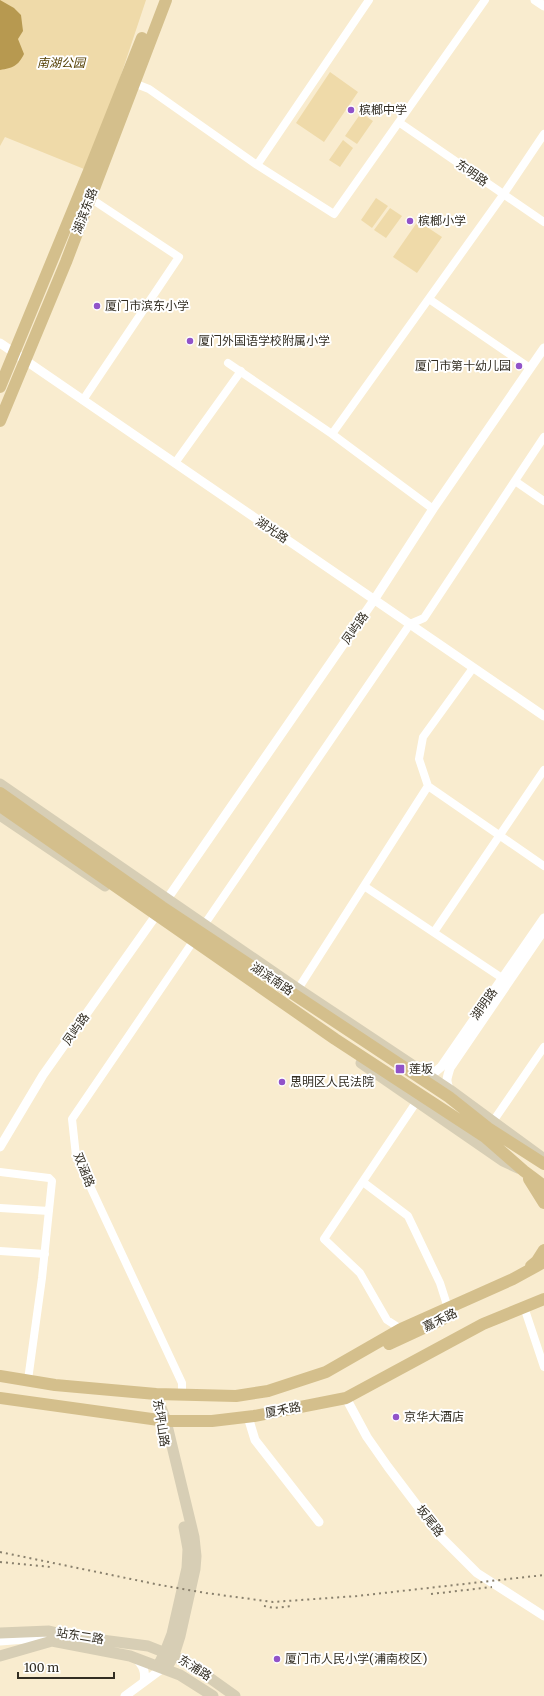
<svg xmlns="http://www.w3.org/2000/svg" width="544" height="1696" viewBox="0 0 544 1696" font-family="Merriweather,'Noto Sans SC',serif">
<style>
.green{fill:#efdaa9}
.water{fill:#b79950}
.lines{fill:none;stroke-linecap:round;stroke-linejoin:round}
.minor{stroke:#fff;stroke-width:8}
.tertiary{stroke:#fff;stroke-width:9}
.secondary{stroke:#d7ceb5;stroke-width:11}
.primary{stroke:#d4bf8c;stroke-width:12}
.rail{stroke:#89806d;stroke-width:2;stroke-dasharray:2 4;stroke-linecap:butt}
.poi-dot{fill:#9153c9;stroke:#fff;stroke-width:1.5}
.labels{text-anchor:middle;stroke-width:4;stroke-linejoin:round;paint-order:stroke}
.park-label{font-size:12px;font-style:italic;fill:#533e00;stroke:#fff}
.poi-label{font-size:12px;fill:#322d22;stroke:#fff;text-anchor:start}
.street-label{font-size:12px;fill:#322d22;stroke:#fff}
</style>
<rect width="100%" height="100%" fill="#f9eccf"/>
<path class="green" d="M0,0H146L89,171L5,137L0,146Z
M330,72L358,92L324,142L296,123Z
M361,113L373,121L357,144L345,136Z
M343,140L353,148L340,167L329,160Z
M376,198L388,206L372,228L361,220Z
M390,208L402,216L386,238L374,230Z
M418,221L442,237L417,273L393,257Z"/>
<path class="water" d="M0,0L14,8L21,15L23,31L18,39L24,54C18,66 13,68 0,70Z"/>
<g class="lines">
<path class="minor" d="M131,82L149,89L257,165L334,214L485,0
M400,123L544,222
M257,165L369,0
M429,299L530,368
M228,363L332,434L433,509
M83,400L179,257L90,198
M332,434L503,195L544,134
M175,463L241,371
M515,481L544,501
M428,786L544,866
M364,886L502,978
M202,928L410,624L424,618L544,437
M434,932L544,770
M298,989L428,786L419,759L423,737L473,668
M494,1120L544,1047
M0,1172L49,1178L52,1181L42,1278L28,1380
M363,1182L408,1216L440,1283L448,1308
M0,1208L49,1211
M0,1251L45,1254
M524,1307L544,1367
M401,1329L387,1320L360,1273L324,1239L417,1101
M182,1395V1383L76,1156L72,1119L194,940"/>
<path class="tertiary" d="M535,0L544,6
M0,343L544,716
M163,905L374,600L433,509L544,348
M421,1069L435,1072L441,1067L544,918
M450,1090C445,1081 447,1078 450,1068L544,930
M0,1147L43,1075L157,914
M346,1398L367,1437L388,1467L441,1537L477,1573L544,1616
M248,1417L255,1440L319,1522
M0,1641L39,1638L52,1641
M136,1658C143,1666 146,1671 144,1682
M125,1696L163,1668"/>
<path class="secondary" d="M0,784L298,989L450,1090L540,1156
M0,815L105,886
M361,1063L503,1161L518,1168
M156,1394L166,1421L194,1537L196,1556L195,1569L180,1636L174,1655L166,1669
M0,1633L49,1631L71,1636L148,1646L186,1661L235,1696
M0,1656L52,1641L130,1656L180,1675L213,1696
M158,1666L165,1652L172,1634L187,1568L188,1549L184,1527"/>
<path class="primary" d="M0,387L89,171L142,38
M0,421L66,262L166,0
M0,793L162,907L449,1097L488,1128L544,1164
M0,806L335,1039L485,1137L524,1171L544,1186
M529,1179L544,1203
M531,1266L537,1261L544,1250
M389,1344L443,1319
M0,1376L55,1385L156,1394L236,1396L268,1391L326,1372L401,1329L513,1279L544,1262
M0,1398L166,1421H212L254,1416L346,1398L483,1324L544,1299"/>
<path class="rail" d="M0,1552L160,1585L206,1593L273,1602L357,1596L544,1575
M0,1562L51,1567
M431,1594L492,1587
M264,1606L274,1608L293,1606"/>
</g>
<g class="poi-dot">
<circle cx="351" cy="110" r="4"/>
<circle cx="410" cy="221" r="4"/>
<circle cx="97" cy="306" r="4"/>
<circle cx="190" cy="341" r="4"/>
<circle cx="519" cy="366" r="4"/>
<rect x="395" y="1064" width="10" height="10" rx="2"/>
<circle cx="282" cy="1082" r="4"/>
<circle cx="396" cy="1417" r="4"/>
<circle cx="277" cy="1659" r="4"/>
</g>
<g class="labels">
<g class="park-label">
<text x="61" y="67">南湖公园</text>
</g>
<g class="poi-label">
<text x="359" y="114">槟榔中学</text>
<text x="418" y="225">槟榔小学</text>
<text x="105" y="310">厦门市滨东小学</text>
<text x="198" y="345">厦门外国语学校附属小学</text>
<text x="511" y="370" text-anchor="end">厦门市第十幼儿园</text>
<text x="409" y="1073">莲坂</text>
<text x="290" y="1086">思明区人民法院</text>
<text x="404" y="1421">京华大酒店</text>
<text x="285" y="1663">厦门市人民小学(浦南校区)</text>
</g>
<g class="street-label">
<text transform="translate(472 173) rotate(35)" y="4">东明路</text>
<text transform="translate(85 211) rotate(-69)" y="4">湖滨东路</text>
<text transform="translate(272 530) rotate(34)" y="4">湖光路</text>
<text transform="translate(355 628) rotate(-55)" y="4">凤屿路</text>
<text transform="translate(272 979) rotate(34)" y="4">湖滨南路</text>
<text transform="translate(484 1004) rotate(-55)" y="4">湖明路</text>
<text transform="translate(76 1029) rotate(-55)" y="4">凤屿路</text>
<text transform="translate(84 1170) rotate(68)" y="4">双涵路</text>
<text transform="translate(440 1320) rotate(-26)" y="4">嘉禾路</text>
<text transform="translate(283 1410) rotate(-11)" y="4">厦禾路</text>
<text transform="translate(161 1423) rotate(81)" y="4">东坪山路</text>
<text transform="translate(430 1521) rotate(52)" y="4">坂尾路</text>
<text transform="translate(80 1636) rotate(9)" y="4">站东二路</text>
<text transform="translate(195 1668) rotate(32)" y="4">东浦路</text>
</g>
</g>
<path d="M18 1672v6h96v-6" fill="none" stroke="#322d22" stroke-width="2"/>
<text x="24" y="1672" font-size="12" fill="#322d22" stroke="#ffffff" stroke-width="3" paint-order="stroke">100 m</text>
</svg>
